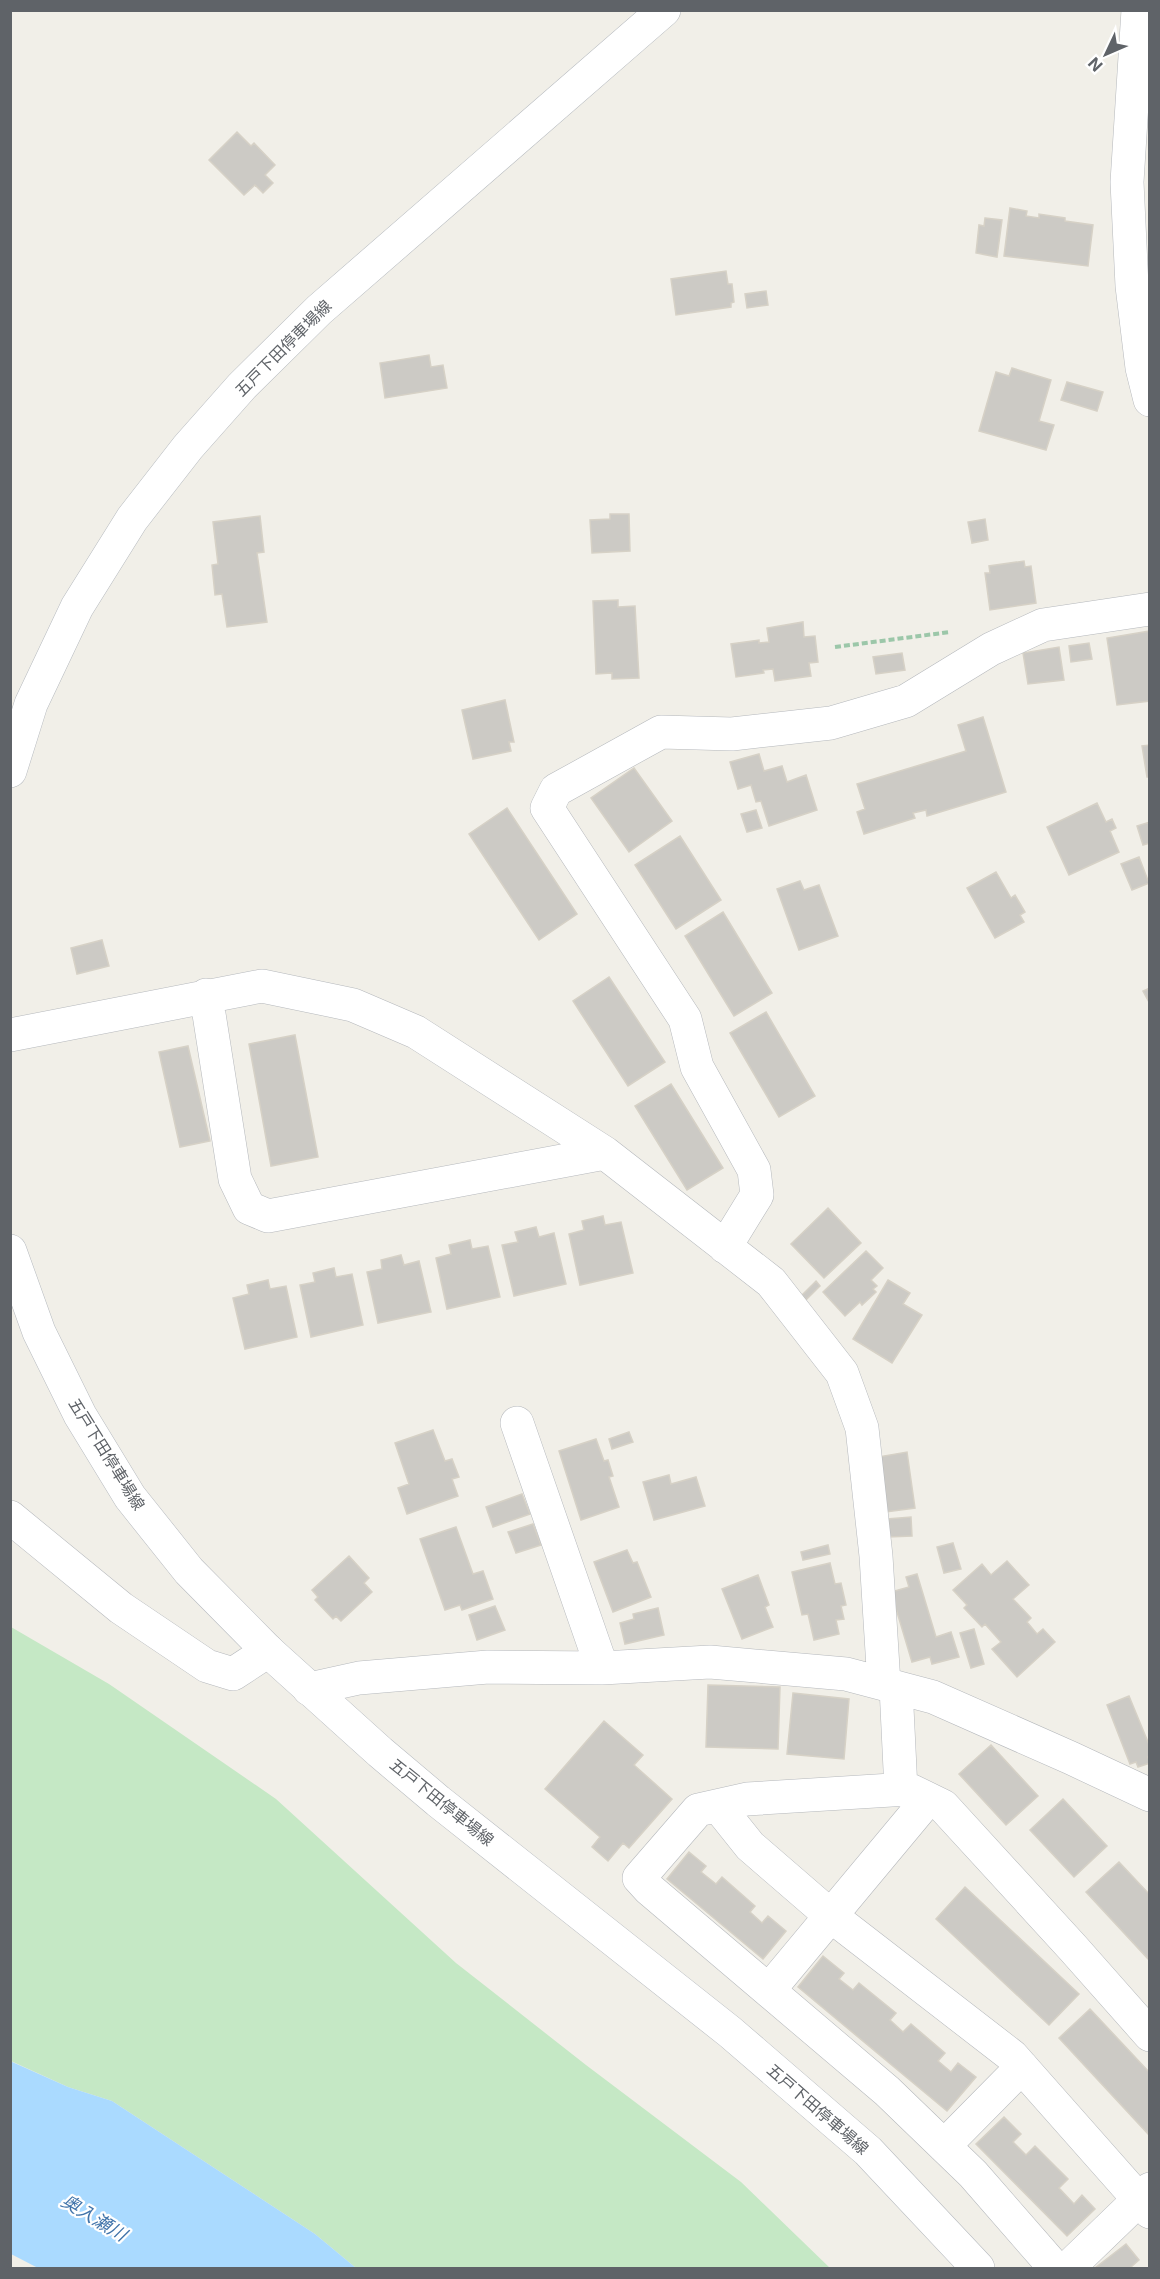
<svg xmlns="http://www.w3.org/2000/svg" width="1160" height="2279" viewBox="0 0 1160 2279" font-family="Inter,'Noto Sans JP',sans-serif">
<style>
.green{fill:#c5e8c5}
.water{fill:#aadaff}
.building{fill:#cccac5;stroke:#d6d1c6;stroke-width:1.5}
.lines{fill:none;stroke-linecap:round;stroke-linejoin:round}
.minor-casing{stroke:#b5b8bc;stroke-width:34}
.tertiary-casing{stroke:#b5b8bc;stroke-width:34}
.secondary-casing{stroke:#b6babf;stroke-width:34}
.path{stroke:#9cc7a9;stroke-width:4;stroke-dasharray:6 3;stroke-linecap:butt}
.minor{stroke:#fff;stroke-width:33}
.tertiary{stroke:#fff;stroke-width:33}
.secondary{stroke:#fff;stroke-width:33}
.labels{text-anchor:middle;stroke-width:4.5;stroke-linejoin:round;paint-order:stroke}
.street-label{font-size:16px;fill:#5f6368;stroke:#fff}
.water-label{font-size:18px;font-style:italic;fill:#4174aa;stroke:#fff}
</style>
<rect width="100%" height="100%" fill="#f1efe8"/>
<path class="green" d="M11,1627L109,1684L276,1799L456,1963L586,2065L741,2182L830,2268H356L315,2234L112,2101L68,2087L11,2061Z"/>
<path class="water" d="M10,2061L68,2087L112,2101L315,2234L356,2268H38L11,2254Z"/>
<path class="building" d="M237,132L251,146L254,143L275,165L265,175L273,183L263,193L255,185L244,195L209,160Z
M1010,208L1027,211L1026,216L1039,218V214L1065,218V221L1093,225L1088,266L1004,256Z
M985,218L1002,220L997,257L976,253L979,225L984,226Z
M726,271L728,284H732L734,302L731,303V307L676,315L671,279Z
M766,291L768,305L747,308L745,294Z
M429,355L431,367L443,365L447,388L385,398L380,363Z
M1012,368L1051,380L1039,421L1054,425L1046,450L979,431L996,372L1009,376Z
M1067,382L1103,392L1097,411L1061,400Z
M610,514H629L630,551L592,553L590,520L610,519Z
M260,516L264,552L257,553L267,622L227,627L222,594L215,595L212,565L218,564L213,522Z
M985,519L988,540L972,543L968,522Z
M1024,561L1025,567L1031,566L1036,603L990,610L985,573H990L989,566Z
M618,600V607L635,606L639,678L612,679V673L596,674L593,601Z
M803,622L804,637L815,636L818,662L809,663L811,676L775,681L773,669L763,670L764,673L736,677L731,644L759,640V643L769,642L767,628Z
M1150,631V701L1117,705L1107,638Z
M1089,643L1092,659L1071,662L1069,646Z
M1059,647L1064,680L1028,684L1023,653Z
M902,653L905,670L876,674L873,657Z
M505,700L514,742H509L511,751L473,759L462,710Z
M983,717L1006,792L927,816L926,810L913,813L915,818L864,834L857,812L865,809L857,784L966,751L958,725Z
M1150,745V777H1147L1142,746Z
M759,754L764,771L782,766L787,782L806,775L817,810L769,826L761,801L756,802L751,785L738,789L730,762Z
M634,768L672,821L629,852L591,798Z
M1097,803L1106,822L1112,819L1116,828L1110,831L1119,852L1069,875L1047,827Z
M507,808L577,914L539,940L469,834Z
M756,810L762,828L747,832L741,814Z
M1150,822V843L1143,845L1137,826Z
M680,836L721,900L676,929L635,865Z
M1139,857L1149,883L1132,890L1121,864Z
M996,872L1011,898L1015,895L1025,912L1020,915L1024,922L995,938L967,888Z
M800,881L804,890L819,885L838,936L799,950L777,889Z
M723,912L772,993L734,1016L685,936Z
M102,940L109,966L77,974L71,948Z
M609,977L665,1062L628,1086L573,1001Z
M1150,988V1004L1143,991Z
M766,1012L815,1096L779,1117L730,1033Z
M295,1035L318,1157L271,1166L249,1044Z
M188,1046L210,1141L180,1147L159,1052Z
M671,1084L723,1168L687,1190L635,1106Z
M828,1208L861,1243L824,1278L791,1244Z
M603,1216L605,1225L621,1222L633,1273L580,1285L569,1234L584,1230L582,1221Z
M536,1227L539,1237L554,1233L566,1284L514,1296L502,1245L518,1242L515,1232Z
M470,1240L472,1249L488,1246L500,1297L447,1309L436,1258L451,1254L449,1245Z
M866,1251L883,1268L871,1280L877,1286L873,1289L876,1292L862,1305L860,1302L845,1316L823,1292Z
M401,1255L404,1265L419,1261L431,1312L378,1323L367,1272L382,1269L381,1260Z
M334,1268L336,1277L352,1274L363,1325L311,1337L300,1285L315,1282L313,1273Z
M268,1280L270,1289L286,1286L297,1337L245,1349L233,1298L249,1294L247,1285Z
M888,1280L910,1293L903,1304L922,1315L892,1363L853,1339Z
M816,1281L820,1286L806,1300L802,1295Z
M433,1430L445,1461L452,1459L459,1477L452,1479L458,1496L407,1514L398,1488L409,1484L395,1443Z
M629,1432L633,1442L612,1449L609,1439Z
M596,1439L604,1461L608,1460L613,1476L609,1477L619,1507L581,1520L559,1451Z
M907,1452L915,1508L886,1512L878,1457Z
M669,1475L671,1484L696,1477L705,1506L654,1520L643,1482Z
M522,1494L530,1514L493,1527L486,1507Z
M911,1517L912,1536L888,1537L887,1519Z
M533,1524L541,1545L516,1553L508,1532Z
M456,1527L473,1574L483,1571L493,1599L462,1610L460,1605L445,1610L420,1539Z
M953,1543L961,1569L944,1573L937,1547Z
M828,1545L830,1554L803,1560L801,1552Z
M627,1550L633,1563L637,1562L651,1597L613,1612L594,1562Z
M349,1556L369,1578L364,1583L372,1592L341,1621L336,1616L333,1619L315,1600L318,1597L312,1590Z
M1007,1561L1029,1585L1013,1599L1031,1618L1027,1622L1037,1634L1043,1629L1055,1642L1017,1677L992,1649L1001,1642L985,1624L982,1627L964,1608L967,1605L953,1590L982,1564L991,1575Z
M830,1563L835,1584L841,1583L846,1605L841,1606L844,1619L836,1620L839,1634L814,1640L808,1614L802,1615L792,1572Z
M917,1574L936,1637L951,1632L959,1657L932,1664L930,1657L912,1662L891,1592L909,1587L906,1577Z
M758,1575L769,1605L765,1607L773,1627L742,1639L722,1589Z
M495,1606L505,1630L477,1640L469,1615Z
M658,1608L664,1635L625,1644L620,1623L634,1619L633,1614Z
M974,1629L984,1664L971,1668L960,1633Z
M708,1685L780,1687L778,1749L706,1747Z
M793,1693L849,1699L844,1759L787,1754Z
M1129,1696L1150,1747V1756L1148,1757L1150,1763L1138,1767L1136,1762L1130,1764L1107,1705Z
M604,1721L643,1755L634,1765L672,1799L629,1848L623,1843L608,1861L592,1847L600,1837L545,1789Z
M991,1745L1038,1796L1006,1825L959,1774Z
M1063,1799L1107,1846L1074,1877L1030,1830Z
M689,1852L706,1866L701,1872L716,1884L722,1877L755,1906L750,1912L762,1923L768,1916L786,1931L763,1959L667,1879Z
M1119,1862L1150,1895V1961L1086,1892Z
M965,1887L1079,1994L1049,2025L936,1919Z
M823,1956L844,1973L839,1979L853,1990L859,1983L896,2013L890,2020L903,2032L911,2024L945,2053L938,2061L951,2072L958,2063L976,2077L947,2111L798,1987Z
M1090,2009L1150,2073V2136L1059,2038Z
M1004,2117L1021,2134L1013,2142L1026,2155L1035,2146L1068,2179L1059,2188L1074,2204L1082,2195L1095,2209L1067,2236L976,2144Z
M1126,2244L1139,2260L1131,2267L1132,2268H1095Z"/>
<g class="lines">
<g class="minor-casing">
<path id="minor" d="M206,995L235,1179L249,1208L268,1216L605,1153
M10,1035L262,986L353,1005L416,1032L605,1153L771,1282L842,1373L862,1428L876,1556L884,1684
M725,1247L757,1195L754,1170L697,1067L685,1019L547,808L556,790L661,732L732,734L831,723L906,701L991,649L1043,625L1150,609
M517,1423L602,1668
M10,1517L121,1608L207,1666L233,1674L268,1651
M896,1687L901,1790
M309,1689L359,1678L488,1667L602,1668L710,1662L846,1674L933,1697L1071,1758L1150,1795
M718,1806L750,1846L831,1916L1012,2056L1150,2212
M769,1990L928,1799
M944,2146L1022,2067
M1055,2268L973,2174L887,2091L649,1889L639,1878L698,1810L747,1799L908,1789L943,1806L1073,1948L1150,2035
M1068,2268L1150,2189"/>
</g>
<g class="tertiary-casing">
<path id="tertiary" d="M1138,10L1127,182L1132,286L1142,368L1150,400"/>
</g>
<g class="secondary-casing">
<path id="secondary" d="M10,771L31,704L77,607L132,519L188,447L242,386L319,310L664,10
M10,1251L39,1332L80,1415L130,1497L189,1571L268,1651L380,1752L438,1801L730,2032L868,2151L978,2268"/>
</g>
<path class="path" d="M835,647L950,632"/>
<use href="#minor" class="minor"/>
<use href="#tertiary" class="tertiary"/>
<use href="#secondary" class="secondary"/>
</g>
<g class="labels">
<g class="street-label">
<text transform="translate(283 348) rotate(-45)" y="6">五戸下田停車場線</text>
<text transform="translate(107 1454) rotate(58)" y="6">五戸下田停車場線</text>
<text transform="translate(442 1802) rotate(39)" y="6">五戸下田停車場線</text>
<text transform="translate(818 2109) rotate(41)" y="6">五戸下田停車場線</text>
</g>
<g class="water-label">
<text transform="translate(94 2218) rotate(31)" y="6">奥入瀬川</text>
</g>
</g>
<rect width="1160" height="2279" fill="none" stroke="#5f6368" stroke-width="24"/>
<g transform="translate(1106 54) rotate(226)" stroke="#ffffff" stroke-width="4.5" paint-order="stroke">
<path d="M0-4.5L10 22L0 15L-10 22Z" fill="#5f6368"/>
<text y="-9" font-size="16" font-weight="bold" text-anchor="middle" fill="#5f6368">N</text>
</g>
</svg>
